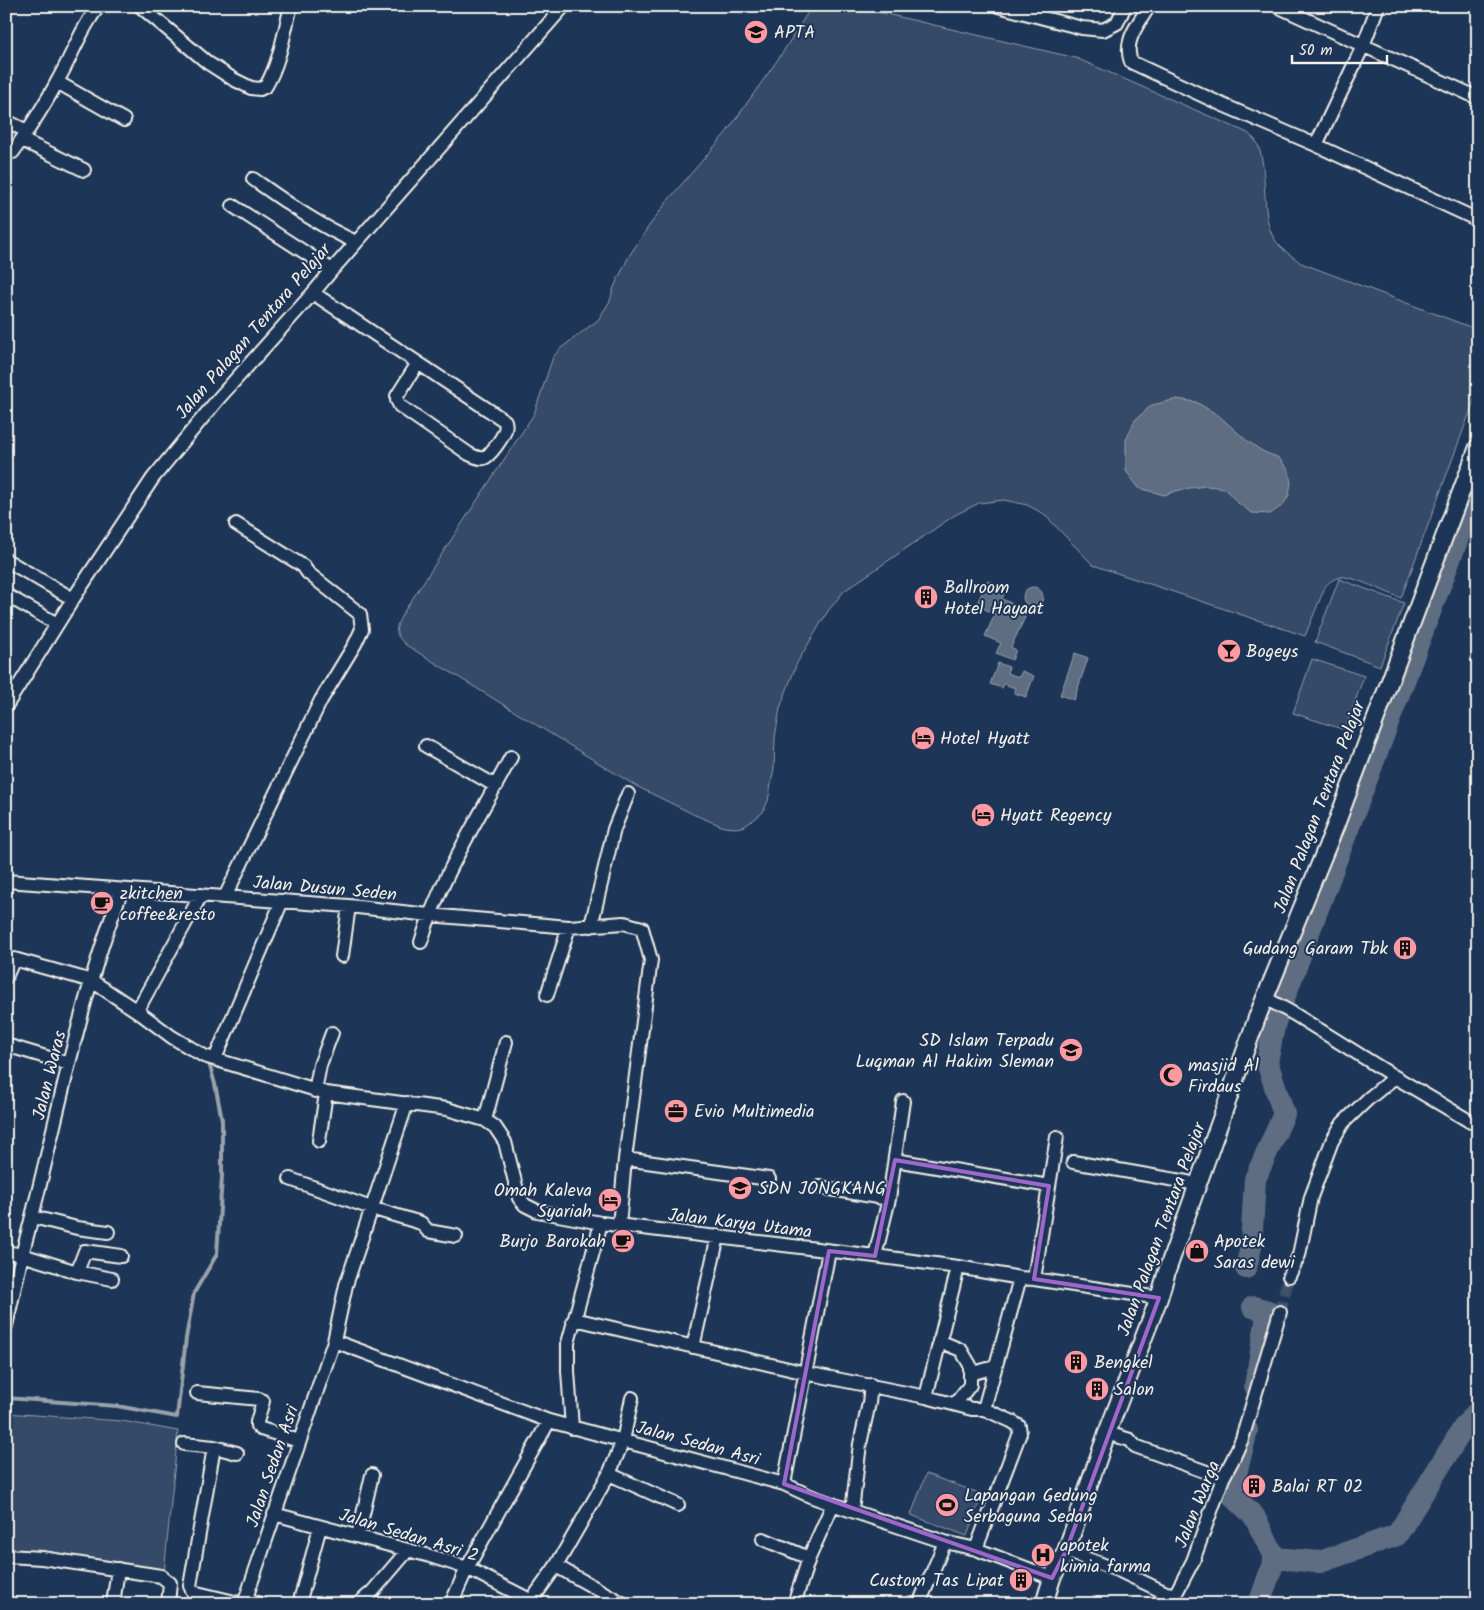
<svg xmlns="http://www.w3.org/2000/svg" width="1484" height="1610" viewBox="0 0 1484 1610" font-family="Kalam,sans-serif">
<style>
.green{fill:#354a67;stroke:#949ea8}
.water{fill:#5e6d82;stroke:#9aa2ab}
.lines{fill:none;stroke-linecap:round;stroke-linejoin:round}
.stream{stroke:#9aa2ab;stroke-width:4}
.river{stroke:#5e6d82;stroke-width:22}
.minor-tunnel{stroke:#3d516d;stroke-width:12;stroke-dasharray:12 6;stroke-linecap:butt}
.minor-casing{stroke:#f4f1e8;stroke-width:16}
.major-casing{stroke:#f4f1e8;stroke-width:20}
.minor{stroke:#1d3557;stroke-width:12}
.major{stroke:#1d3557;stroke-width:16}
.marked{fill:none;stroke:#9f67cb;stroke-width:4;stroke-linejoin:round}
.labels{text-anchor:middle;stroke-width:4;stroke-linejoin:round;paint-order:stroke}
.poi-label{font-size:18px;fill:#f4f1e8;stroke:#1d3557;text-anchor:start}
.street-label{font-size:18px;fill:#f4f1e8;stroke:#1d3557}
</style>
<rect width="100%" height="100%" fill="#1d3557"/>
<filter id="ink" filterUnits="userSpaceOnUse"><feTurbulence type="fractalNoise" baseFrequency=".02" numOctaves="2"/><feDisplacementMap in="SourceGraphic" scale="10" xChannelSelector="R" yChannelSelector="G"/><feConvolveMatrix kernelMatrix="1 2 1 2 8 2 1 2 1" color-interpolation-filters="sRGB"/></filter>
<g filter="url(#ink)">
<path class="green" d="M812,6H852L1076,58L1248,133C1250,136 1254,138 1256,141C1270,166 1259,217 1275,240C1282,250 1292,256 1301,263L1478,330V390L1401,598C1390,594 1350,575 1341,577C1334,578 1329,582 1325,587L1305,636L1093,565L1044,514L1027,505L1004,500L979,503L955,515L844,591L828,611L797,663L780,708L775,738L774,768L768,801L763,812L756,818L745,826L736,828L724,827L695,815L636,786L406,645C393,633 395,628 403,613L534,414L553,357L561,348L598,320L610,301L614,287L629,256L649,226L669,199L726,133L781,55Z
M1339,579L1404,603L1380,666L1315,642Z
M1312,659L1364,676L1345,730L1293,713Z
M6,1413L122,1421L178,1431L164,1573L6,1551Z
M926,1474L982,1494L967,1536L911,1515Z"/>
<path class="water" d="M1177,399L1196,402L1218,415L1246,440L1262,451L1279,458L1289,471L1291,482L1289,495L1283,505L1270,514L1252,513L1238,503L1226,490L1216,487L1206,486L1190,488L1176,491L1164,495L1139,488L1126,471V440L1135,420L1152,405Z
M988,581L1006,589L1002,599L1028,611L1011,647L1016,650L1012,660L996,653L1001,643L985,636L995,614L976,605Z
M1023 597a10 10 0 1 1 20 0a10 10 0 1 1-20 0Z
M1075,653L1088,658L1074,700L1060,695Z
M998,663L1009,667L1007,673L1019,677L1022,671L1034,676L1026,697L1014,693L1015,688L1004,684L1002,688L990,684Z"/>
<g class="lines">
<path class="stream" d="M6,1398L117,1406L177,1417L186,1338L194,1293L217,1254L222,1177V1120L215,1084L209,1063L210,1061"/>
<path class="river" d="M1246,1268L1251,1247L1255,1179L1284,1114L1267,1062L1275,1022L1478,485
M1253,1307L1268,1311L1255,1386
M1247,1430L1231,1494L1254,1516L1275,1558L1259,1604
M1275,1558L1320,1562L1397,1535L1464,1427L1478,1411"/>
<path class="minor-tunnel" d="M1280,1312L1289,1276"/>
<g class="minor-casing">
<path id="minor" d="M140,6L208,63L233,79L251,88L260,89L266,86C280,62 284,33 291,6
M998,6L1082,28L1103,30L1117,23L1125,6
M1149,6C1138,25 1123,40 1131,62L1223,105L1316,145L1478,220
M1277,6L1478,98
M57,82L124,120
M6,121L27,131
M22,140L84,170
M1316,145L1363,46L1378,6
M13,152C29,129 45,105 58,80C72,56 81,28 99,6
M253,179C286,202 319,226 356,242
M233,206L332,270
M313,293L505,421C506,425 506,429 504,433C502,438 490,456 484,458C479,459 473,456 469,454L400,406L397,400V396L418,363
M6,560L73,599
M6,595L57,624
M6,706L73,599L153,478L219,398L313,293L332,270L564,6
M426,746L496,786
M6,881L349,906L429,915L569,927L624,923L642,928L651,960L625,1159L619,1226
M225,897L321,700L355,644L362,629L360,614L308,573L303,566L236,524
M591,926L614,829L628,794
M421,942C441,876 479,818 511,757
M342,956L349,906
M6,977L14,959L92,981L137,1011L172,1037L204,1056L326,1093L447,1109L485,1120L495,1127L505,1142L519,1198L525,1205L537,1211L601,1223
M547,995L569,927
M1265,998L1294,1014L1395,1077L1471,1122L1478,1121
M137,1011L201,895
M6,1045L69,1064
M215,1059L282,901
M315,1091L320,1065L332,1033
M485,1120L506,1042
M319,1141L326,1093
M625,1159L769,1179
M895,1160L1049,1186
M1073,1162L1187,1182L1198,1186
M290,1179L371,1208L421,1223L428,1231L456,1236
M819,1187L889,1199
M33,1217L77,1228L108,1232
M6,1252L22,1255C55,1134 76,1007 122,890
M875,1256L889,1199L903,1101
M958,1267L926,1397L972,1409H984L1011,1421L1019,1426L1020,1433L976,1549
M77,1272L85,1251L121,1256
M1289,1276L1299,1255L1311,1197L1332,1141L1343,1123L1368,1099L1395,1077
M1034,1279L1057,1137
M573,1321H583L806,1373L926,1397
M6,1326L22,1255L77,1272L112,1279
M334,1341L549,1421L784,1484L810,1496L852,1511L945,1542L976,1549L1052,1578
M939,1341L961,1350L970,1365V1385L955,1404
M693,1347L718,1236
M970,1374L995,1367
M197,1393L259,1399L263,1401L257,1422V1426L261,1429L299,1441
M984,1409L1020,1278
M572,1428L568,1371V1343L601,1223L875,1256L958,1267L1020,1278L1034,1279L1159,1298
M1107,1433L1130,1440L1135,1446L1223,1478
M184,1444L214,1447
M237,1453L214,1447L190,1586L193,1592L243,1604
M609,1474L678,1505
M784,1484L829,1251
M852,1511L860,1444L869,1403L871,1385
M274,1514L430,1556L467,1568L530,1600
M358,1536L372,1475
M763,1539L809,1558
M1066,1551L1120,1571L1166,1593L1172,1594L1176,1593L1193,1561L1223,1478L1233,1459L1242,1439L1280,1312
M6,1556L42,1558L161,1576L170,1583L168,1604
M556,1566L624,1604
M246,1599L261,1604
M113,1604L118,1569
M244,1604L334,1341L346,1285L407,1103
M299,1604L320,1527
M358,1604L373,1591L408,1550
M451,1604L467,1568L549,1421
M529,1604L556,1566L609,1474L623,1441L632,1398
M794,1604L809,1558L833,1504
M919,1604L945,1542"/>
</g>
<g class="major-casing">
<path id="major" d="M1044,1604L1052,1578L1066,1551L1107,1433L1159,1298L1168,1268L1258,1015L1335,827L1478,447"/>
</g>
<use href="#minor" class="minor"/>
<use href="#major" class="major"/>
</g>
</g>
<path class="marked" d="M895,1160L1049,1186L1034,1279L1159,1298L1066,1551L1052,1578L784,1484L829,1251L875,1256Z"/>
<defs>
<g id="university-disc" transform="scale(1.25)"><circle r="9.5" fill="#ff9aa2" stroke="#1d3557"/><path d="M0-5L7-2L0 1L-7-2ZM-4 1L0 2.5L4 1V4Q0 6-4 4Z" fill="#111"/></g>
<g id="building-disc" transform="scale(1.25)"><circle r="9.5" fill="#ff9aa2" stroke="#1d3557"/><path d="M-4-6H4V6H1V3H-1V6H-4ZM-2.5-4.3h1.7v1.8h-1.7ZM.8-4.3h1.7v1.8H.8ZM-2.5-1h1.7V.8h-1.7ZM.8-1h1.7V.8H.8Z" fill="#111"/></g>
<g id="bar-disc" transform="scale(1.25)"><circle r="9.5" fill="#ff9aa2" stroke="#1d3557"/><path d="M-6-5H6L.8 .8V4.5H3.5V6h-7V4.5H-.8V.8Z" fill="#111"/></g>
<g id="hotel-disc" transform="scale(1.25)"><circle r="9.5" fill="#ff9aa2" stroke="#1d3557"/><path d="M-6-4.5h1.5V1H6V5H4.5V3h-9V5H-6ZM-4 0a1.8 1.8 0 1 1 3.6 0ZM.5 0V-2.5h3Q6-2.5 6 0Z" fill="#111"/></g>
<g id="cafe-disc" transform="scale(1.25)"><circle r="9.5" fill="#ff9aa2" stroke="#1d3557"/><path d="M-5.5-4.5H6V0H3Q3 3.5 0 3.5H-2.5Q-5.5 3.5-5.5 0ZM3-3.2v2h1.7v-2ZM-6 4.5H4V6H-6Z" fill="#111"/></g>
<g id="school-disc" transform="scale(1.25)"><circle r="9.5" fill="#ff9aa2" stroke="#1d3557"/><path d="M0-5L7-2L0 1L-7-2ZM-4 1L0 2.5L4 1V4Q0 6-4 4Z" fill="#111"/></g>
<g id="mosque-disc" transform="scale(1.25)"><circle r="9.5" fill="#ff9aa2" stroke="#1d3557"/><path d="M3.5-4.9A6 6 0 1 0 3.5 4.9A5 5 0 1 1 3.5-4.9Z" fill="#111"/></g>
<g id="office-disc" transform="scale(1.25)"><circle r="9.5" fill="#ff9aa2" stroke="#1d3557"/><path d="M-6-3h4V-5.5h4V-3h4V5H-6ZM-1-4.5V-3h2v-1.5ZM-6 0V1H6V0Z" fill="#111"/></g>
<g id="shop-disc" transform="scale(1.25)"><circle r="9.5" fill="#ff9aa2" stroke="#1d3557"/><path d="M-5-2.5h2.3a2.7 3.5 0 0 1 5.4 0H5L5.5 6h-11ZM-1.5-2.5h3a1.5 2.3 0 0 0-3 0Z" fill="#111"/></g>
<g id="stadium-disc" transform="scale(1.25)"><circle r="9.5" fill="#ff9aa2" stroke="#1d3557"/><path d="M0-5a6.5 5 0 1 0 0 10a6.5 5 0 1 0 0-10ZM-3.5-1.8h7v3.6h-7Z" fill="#111"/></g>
<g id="hospital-disc" transform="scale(1.25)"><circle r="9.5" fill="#ff9aa2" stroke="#1d3557"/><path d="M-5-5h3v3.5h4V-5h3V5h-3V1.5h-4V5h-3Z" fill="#111"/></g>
</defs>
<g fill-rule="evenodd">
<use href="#university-disc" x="756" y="32"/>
<use href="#building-disc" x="926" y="597"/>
<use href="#bar-disc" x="1229" y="651"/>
<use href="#hotel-disc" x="923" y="738"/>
<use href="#hotel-disc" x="983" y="815"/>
<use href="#cafe-disc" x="102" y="903"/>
<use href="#building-disc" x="1405" y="948"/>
<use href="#school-disc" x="1071" y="1050"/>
<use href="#mosque-disc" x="1171" y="1075"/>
<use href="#office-disc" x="676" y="1111"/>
<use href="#school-disc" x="740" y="1188"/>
<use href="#hotel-disc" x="610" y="1200"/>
<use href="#cafe-disc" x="623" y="1241"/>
<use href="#shop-disc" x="1197" y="1251"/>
<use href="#building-disc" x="1076" y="1362"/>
<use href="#building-disc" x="1097" y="1389"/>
<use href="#building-disc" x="1254" y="1486"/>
<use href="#stadium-disc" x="947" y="1505"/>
<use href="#hospital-disc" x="1043" y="1555"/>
<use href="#building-disc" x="1021" y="1580"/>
</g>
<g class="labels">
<g class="poi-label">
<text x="774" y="38">APTA</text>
<text x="944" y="593">Ballroom<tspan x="944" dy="21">Hotel Hayaat</tspan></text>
<text x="1246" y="657">Bogeys</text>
<text x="940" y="744">Hotel Hyatt</text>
<text x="1000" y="821">Hyatt Regency</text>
<text x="120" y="899">zkitchen<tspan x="120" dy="21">coffee&amp;resto</tspan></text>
<text x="1388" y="954" text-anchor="end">Gudang Garam Tbk</text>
<text x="1054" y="1046" text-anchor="end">SD Islam Terpadu<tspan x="1054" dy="21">Luqman Al Hakim Sleman</tspan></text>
<text x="1188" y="1071">masjid Al<tspan x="1188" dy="21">Firdaus</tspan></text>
<text x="694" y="1117">Evio Multimedia</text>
<text x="758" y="1194">SDN JONGKANG</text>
<text x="592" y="1196" text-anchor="end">Omah Kaleva<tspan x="592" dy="21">Syariah</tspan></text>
<text x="606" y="1247" text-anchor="end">Burjo Barokah</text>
<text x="1214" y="1247">Apotek<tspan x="1214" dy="21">Saras dewi</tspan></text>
<text x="1094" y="1368">Bengkel</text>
<text x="1114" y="1395">Salon</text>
<text x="1272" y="1492">Balai RT 02</text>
<text x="964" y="1501">Lapangan Gedung<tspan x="964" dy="21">Serbaguna Sedan</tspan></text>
<text x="1060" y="1551">apotek<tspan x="1060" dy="21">kimia farma</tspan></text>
<text x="1004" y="1586" text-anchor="end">Custom Tas Lipat</text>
</g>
<g class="street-label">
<text transform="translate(253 331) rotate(-49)" y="6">Jalan Palagan Tentara Pelajar</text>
<text transform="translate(1319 807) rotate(-69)" y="6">Jalan Palagan Tentara Pelajar</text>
<text transform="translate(325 888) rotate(5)" y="6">Jalan Dusun Seden</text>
<text transform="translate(49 1075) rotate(-76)" y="6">Jalan Waras</text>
<text transform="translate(740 1223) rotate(7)" y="6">Jalan Karya Utama</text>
<text transform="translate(1161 1229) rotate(-70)" y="6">Jalan Palagan Tentara Pelajar</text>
<text transform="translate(698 1443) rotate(15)" y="6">Jalan Sedan Asri</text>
<text transform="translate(272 1466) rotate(-71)" y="6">Jalan Sedan Asri</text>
<text transform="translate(1197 1504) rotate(-68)" y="6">Jalan Warga</text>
<text transform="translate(409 1535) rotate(17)" y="6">Jalan Sedan Asri 2</text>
</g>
</g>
<rect width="1484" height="1610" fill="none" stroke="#1d3557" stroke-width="25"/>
<rect x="12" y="12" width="1459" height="1585" fill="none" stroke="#f4f1e8" stroke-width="2" filter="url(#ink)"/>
<path d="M1292 55v8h95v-8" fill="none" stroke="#f4f1e8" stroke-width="2.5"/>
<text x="1299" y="55" font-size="15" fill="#f4f1e8" stroke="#1d3557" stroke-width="4" paint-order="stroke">50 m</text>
</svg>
